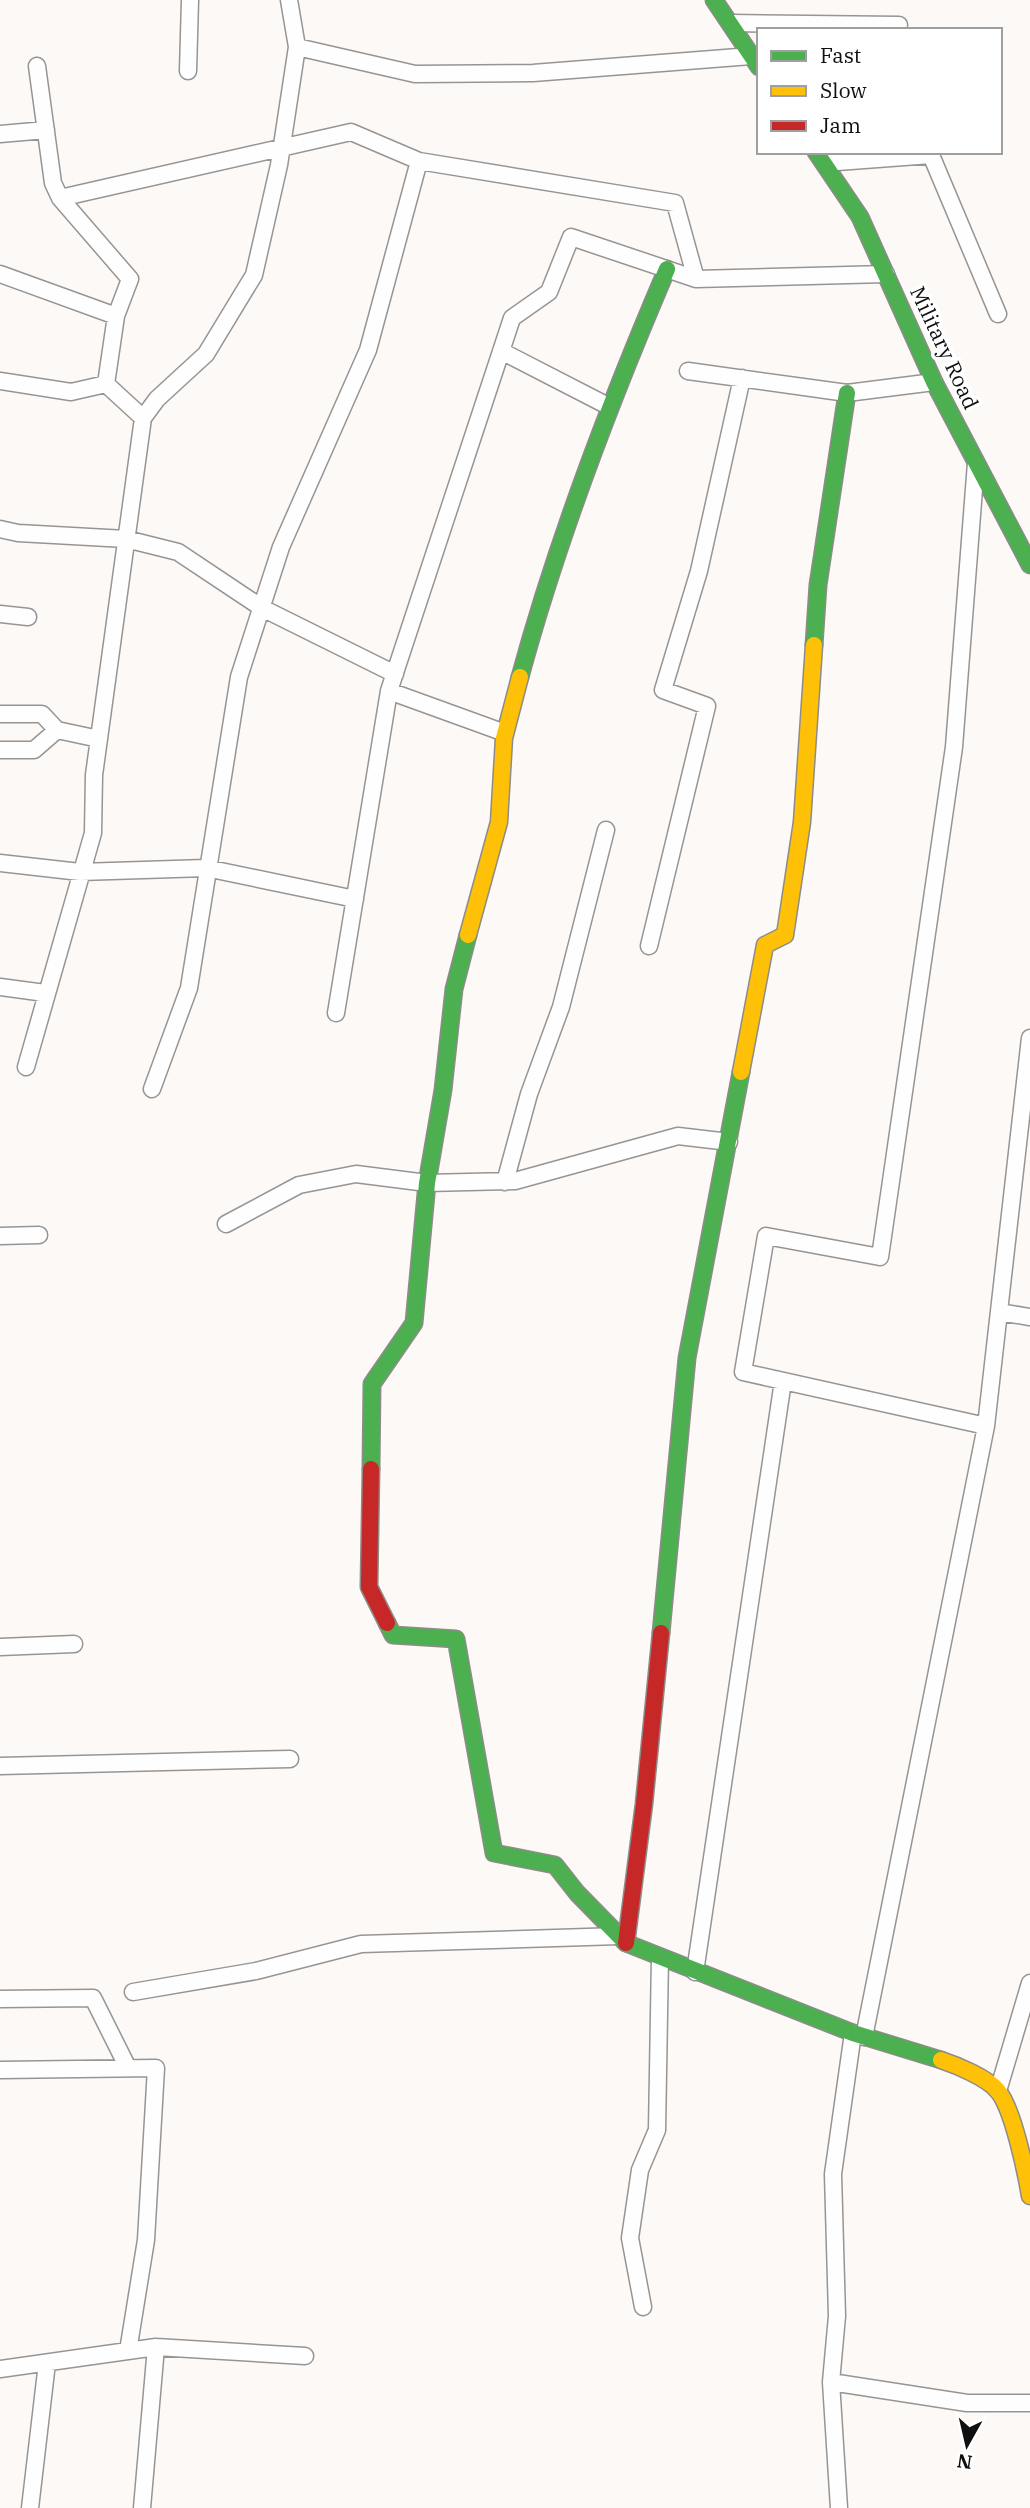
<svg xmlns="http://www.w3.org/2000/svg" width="1030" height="2508" viewBox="0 0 1030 2508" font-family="'IBM Plex Serif',serif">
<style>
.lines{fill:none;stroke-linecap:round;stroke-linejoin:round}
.street-casing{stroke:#969594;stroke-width:19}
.fast-casing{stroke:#8d8c8a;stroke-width:19}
.slow-casing{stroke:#8d8c8a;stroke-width:19}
.jam-casing{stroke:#8d8c8a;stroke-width:19}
.street{stroke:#fffefe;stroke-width:16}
.fast{stroke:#4caf50;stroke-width:16}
.slow{stroke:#ffc107;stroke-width:16}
.jam{stroke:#c62828;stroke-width:16}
.labels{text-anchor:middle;stroke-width:7;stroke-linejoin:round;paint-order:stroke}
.street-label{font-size:21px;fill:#101010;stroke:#fff}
</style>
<rect width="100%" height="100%" fill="#fcf9f6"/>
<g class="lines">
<g class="street-casing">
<path id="street" d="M730,23L899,25
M297,47L415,74L533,73L751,56
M37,66L53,183L60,198L130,279L116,316L106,384L143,418
M188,71L190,0
M0,134L46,130
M824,163L931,155L998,314
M60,198L351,132L419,161L675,203L696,279
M0,274L116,316
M501,351L608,406
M688,371L847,393L934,382
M0,381L71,392L106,384
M976,463L954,747L880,1257L766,1236L743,1372L986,1426
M0,529L18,533L126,539L178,552L262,608L395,674
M0,614L28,617
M389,691L505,733
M0,714H42L57,730L99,739
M0,750H34L57,730
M0,863L80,872L206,868L355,899
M649,946L707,706L663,690L699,571L742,378
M0,987L45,993
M336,1013L389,691L512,318L549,292L571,237L696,279L886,274
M26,1067L93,833L94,775L143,418L157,399L206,354L254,275L279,165L297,47L289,0
M152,1089L189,988L239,677L281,547L368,350L419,161
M505,1182L529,1094L561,1007L606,830
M226,1224L299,1185L356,1174L427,1183L515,1181L678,1136L729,1142
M0,1236L39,1235
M999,1312L1030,1317
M0,1647L74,1644
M0,1766L290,1759
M695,1972L783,1381
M133,1992L256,1971L361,1944L619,1936
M0,1999L93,1998L128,2068
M864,2037L986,1426L1030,1038
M0,2070L156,2068L146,2240L128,2351
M998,2091L1030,1983
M643,2307L630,2238L640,2170L657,2130L660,1957
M0,2369L156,2347L305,2356
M831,2382L967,2403H1030
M30,2508L47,2363
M142,2508L156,2347
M839,2508L831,2382L837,2316L833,2174L853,2033"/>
</g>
<g class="fast-casing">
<path id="fast" d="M714,0L759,67
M816,152L860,217L934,382L1030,565
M814,645L818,585L847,393
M520,677C558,537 610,402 667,269
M371,1469L372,1384L414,1323L427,1183L443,1090L454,989L468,935
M387,1623L393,1635L456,1639L494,1853L555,1865L577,1893L626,1943L853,2033L941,2060
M661,1633L687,1358L741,1072"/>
</g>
<g class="slow-casing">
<path id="slow" d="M468,935L499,822L504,738L520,677
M741,1072L765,945L785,935L802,822L814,645
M941,2060C956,2065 988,2078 998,2091C1013,2109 1026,2172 1030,2196"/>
</g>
<g class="jam-casing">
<path id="jam" d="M371,1469L369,1587L387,1623
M626,1943L644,1804L661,1633"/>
</g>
<use href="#street" class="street"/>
<use href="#fast" class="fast"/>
<use href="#slow" class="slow"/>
<use href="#jam" class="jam"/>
</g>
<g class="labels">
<g class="street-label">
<text transform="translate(944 348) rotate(65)" y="7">Military Road</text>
</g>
</g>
<rect x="757" y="28" width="245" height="126" fill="#ffffff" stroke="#9f9f9f" stroke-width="2"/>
<rect x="771" y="51" width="35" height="10" fill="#4caf50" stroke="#9f9f9f" stroke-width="2"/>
<text x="820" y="63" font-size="21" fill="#101010">Fast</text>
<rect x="771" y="86" width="35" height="10" fill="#ffc107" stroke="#9f9f9f" stroke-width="2"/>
<text x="820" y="98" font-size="21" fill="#101010">Slow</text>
<rect x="771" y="121" width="35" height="10" fill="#c62828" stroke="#9f9f9f" stroke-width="2"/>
<text x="820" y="133" font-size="21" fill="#101010">Jam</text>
<g transform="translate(967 2445) rotate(188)" stroke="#ffffff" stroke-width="5" paint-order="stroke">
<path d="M0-5L12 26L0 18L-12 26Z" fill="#101010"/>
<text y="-10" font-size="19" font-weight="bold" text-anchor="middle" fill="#101010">N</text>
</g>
</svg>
